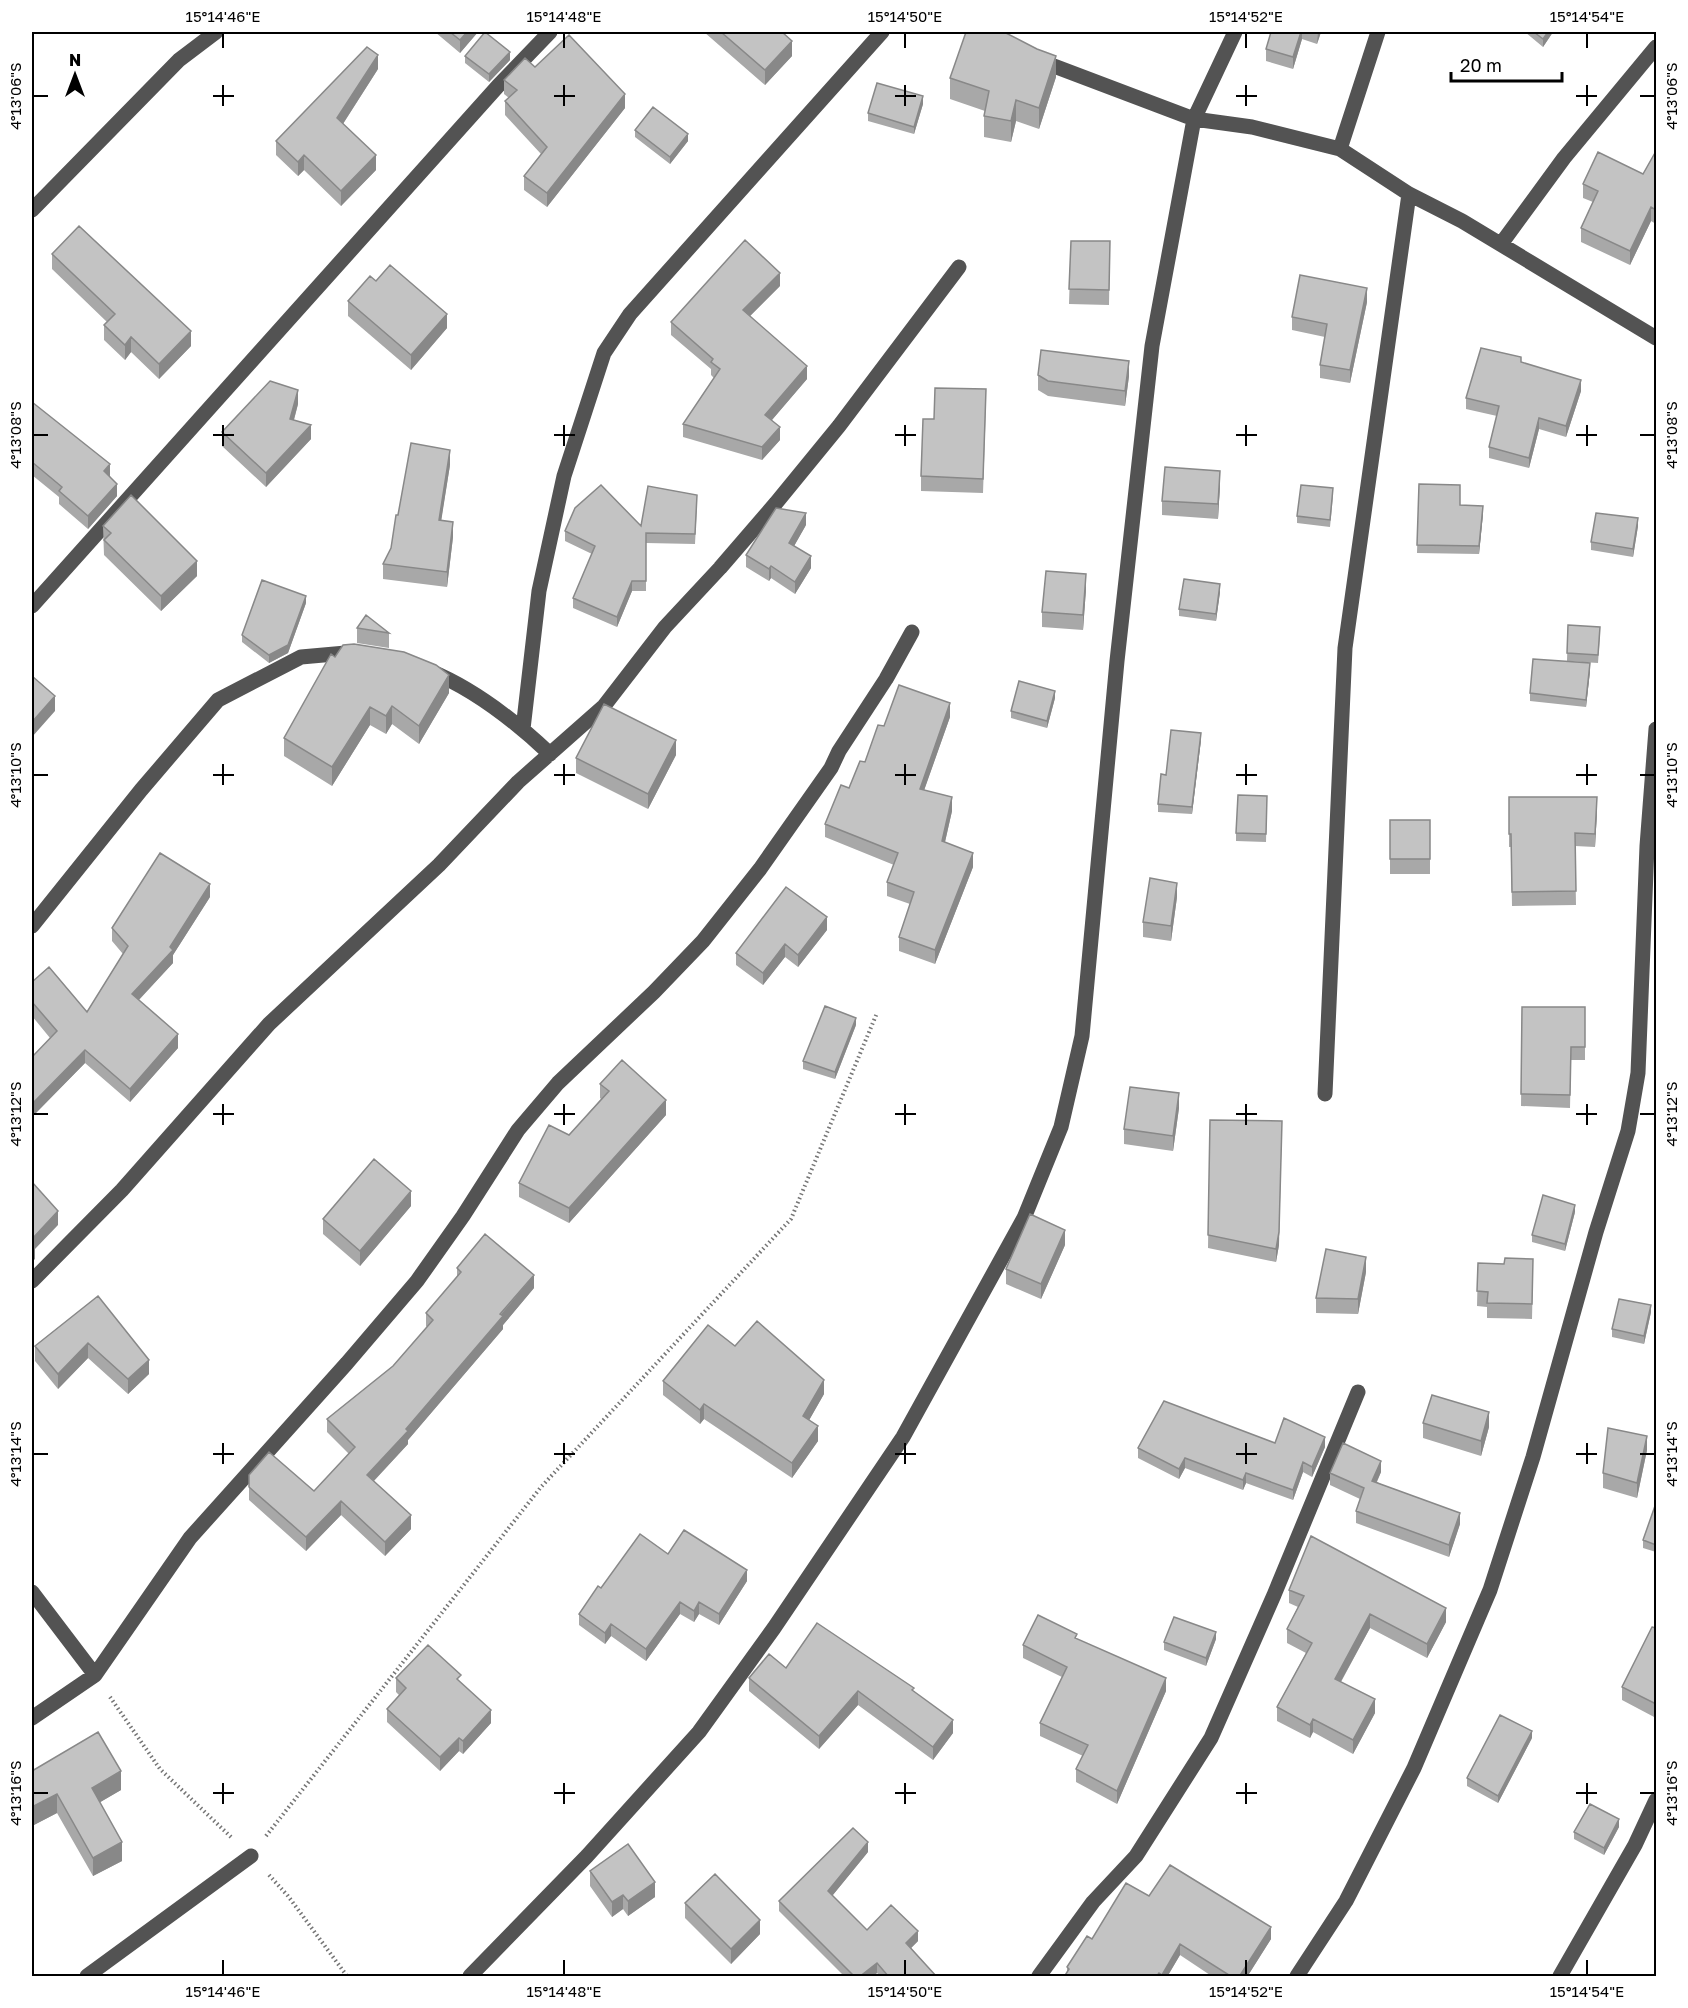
<svg xmlns="http://www.w3.org/2000/svg" width="1688" height="2008" viewBox="0 0 1688 2008" font-family="'Golos Text',sans-serif">
<style>
.lines{fill:none;stroke-linecap:round;stroke-linejoin:round}
.path{stroke:#757575;stroke-width:4;stroke-dasharray:1.5 3;stroke-linecap:butt}
.minor{stroke:#535353;stroke-width:15}
.wall{fill:#a8a8a8}
.shaded-wall{fill:#888}
.building{fill:#c3c3c3;stroke:#888;stroke-width:1.5}
.ticks{fill:none;stroke:#000;stroke-width:2}
.neatline{fill:none;stroke:#000;stroke-width:2}
.ticks-label{font-size:15px;text-anchor:middle;fill:#000}
</style>
<rect width="100%" height="100%" fill="#fff"/>
<g class="lines">
<path class="path" d="M110,1697L160,1769L232,1838
M266,1836L541,1487L791,1219L877,1013
M269,1875L288,1896L347,1976"/>
<path class="minor" d="M1038,60L1194,119L1252,127L1340,149L1409,194L1462,221L1656,338
M1340,149L1378,32
M32,210L179,60L216,32
M1501,244L1564,158L1656,47
M32,606L498,86L550,32
M430,671C474,689 515,721 550,754
M523,729L539,591L564,476L604,353L630,314L882,32
M32,926L141,790L218,700L301,657L357,652
M1325,1094L1345,648L1409,194
M32,1281L122,1190L269,1024L439,865L518,782L604,706L665,627L720,568L776,503L839,426L959,267
M32,1592L95,1675
M32,1718L95,1675L190,1538L347,1363L417,1281L463,1216L518,1130L558,1083L654,992L703,941L760,869L831,768L839,751L886,679L912,632
M87,1976L251,1856
M470,1976L587,1856L699,1732L774,1628L903,1437L1024,1218L1061,1127L1082,1036L1117,661L1152,346L1194,119L1235,32
M1039,1976L1093,1902L1136,1856L1211,1738L1274,1595L1358,1392
M1297,1976L1346,1901L1414,1768L1490,1590L1533,1457L1596,1232L1628,1131L1638,1073L1647,846L1656,729
M1560,1976L1635,1845L1656,1800"/>
</g>
<path class="wall" d="M435,32H478L460,53Z
M704,32H783H782L792,56L765,85Z
M1271,32H1321L1317,44L1302,39L1293,69L1266,61V49Z
M1525,32H1553L1543,47Z
M465,56L510,60L489,82L465,63Z
M535,67L625,108L547,207L524,190V176L541,154L505,115V101L509,98L504,94V80Z
M378,69L343,124L376,170L341,206L304,170L298,176L276,155V141Z
M1056,77L1039,129L1016,121L1011,142L984,137V116L985,111L950,99V78Z
M923,104L914,134L868,121V113Z
M635,130L688,141L670,164L635,137Z
M1656,151V224L1651,221L1630,265L1581,242V228L1593,202L1583,198V184L1643,174Z
M1071,241H1110L1109,305L1069,304Z
M52,254L191,346L159,379L131,352L125,360L104,340V325L107,322L52,269Z
M376,281L447,328L411,370L348,316V301Z
M780,286L750,316L807,379L772,420L780,440L762,460L683,437V424L714,378L711,375V369L671,335V322Z
M1367,302L1350,383L1320,378V365L1325,337L1292,330V317Z
M1521,362L1581,391L1566,437L1539,429L1529,468L1489,458V447L1497,416L1466,409V398Z
M1038,375L1129,376L1125,406L1048,396L1038,390Z
M32,403L110,476L117,496L88,529L59,504V497L32,475Z
M298,404L294,420L311,439L266,487L222,446V432Z
M986,404L983,493L921,491V476L934,419Z
M450,465L441,520L453,537L447,587L383,579V564L391,548L398,515Z
M1419,484L1460,505L1483,514L1479,554L1417,553Z
M1220,485L1218,519L1162,515V501Z
M1333,496L1330,527L1297,523V516Z
M697,505L695,544L646,543V591H632L617,627L573,608V598L592,554L565,541V531L641,526Z
M806,525L794,546L811,568L795,594L771,578L769,581L746,567V555Z
M103,526L197,576L161,611L104,555Z
M1638,526L1633,557L1591,550V542Z
M1086,589L1083,630L1042,627V612Z
M1220,592L1216,621L1179,616V609Z
M306,603L288,653L269,663L242,642V635Z
M1568,625L1600,635L1598,663L1567,661Z
M357,628L389,633V648L357,643Z
M335,657L449,693L419,744L392,724L386,734L370,725L332,786L284,756V738Z
M1590,671L1586,707L1530,701V693Z
M1055,698L1047,728L1011,718V711Z
M950,717L924,790L952,811L945,842L973,867L935,964L899,951V937L910,904L887,896V882L894,865L825,837V824L849,788L865,762L884,726Z
M1201,740L1192,814L1158,812V804L1166,775Z
M676,755L648,809L576,773V758Z
M1267,796L1266,842L1236,841V833Z
M1509,797L1597,811L1595,847L1575,846L1576,905L1512,906L1511,847H1509Z
M1390,820H1430V874H1390Z
M210,897L173,955V963L139,1000L178,1048L130,1102L85,1063L32,1117V1057L50,1038L32,1016V982L87,1012L123,954L112,941V928Z
M1177,897L1171,941L1143,937V922Z
M827,930L798,967L785,957L763,985L736,965V953Z
M1522,1007H1585V1060H1571L1570,1108L1521,1106Z
M856,1025L835,1079L803,1069V1061Z
M600,1084L666,1115L569,1223L519,1197V1183L569,1135L601,1099L600,1098Z
M1179,1108L1173,1151L1124,1144V1129Z
M1210,1120L1279,1245L1276,1262L1208,1248Z
M411,1206L360,1266L323,1234V1219Z
M1575,1212L1565,1251L1532,1242V1235Z
M1065,1245L1041,1299L1006,1284V1269Z
M1478,1263L1533,1274L1532,1319L1487,1318V1307L1477,1306Z
M457,1268L534,1288L503,1325V1329L408,1440V1444L374,1481L411,1529L385,1556L341,1515L306,1551L249,1500V1475L314,1491L349,1454L327,1432V1419L393,1366L427,1327L426,1326V1313L457,1278Z
M1366,1272L1358,1314L1316,1313V1298Z
M98,1296L149,1374L128,1394L88,1358L58,1389L35,1361V1346Z
M1651,1312L1644,1344L1612,1337V1329Z
M735,1346L824,1394L809,1420L818,1441L792,1478L704,1419L700,1424L663,1395V1381Z
M1423,1423L1489,1427L1481,1456L1423,1438Z
M1275,1443L1325,1447L1312,1477L1303,1472L1293,1500L1246,1483L1243,1490L1185,1468L1179,1479L1138,1458V1448Z
M1647,1450L1637,1498L1603,1488V1473Z
M1381,1472L1377,1482L1460,1524L1449,1557L1356,1523V1511L1360,1499L1330,1485V1473Z
M1656,1503V1552L1643,1548V1540Z
M668,1554L747,1581L719,1625L699,1614L694,1622L680,1614L646,1661L611,1636L605,1644L579,1625V1614L601,1588Z
M1289,1590L1446,1622L1427,1658L1370,1628L1341,1682L1375,1713L1353,1754L1313,1732L1310,1738L1277,1721V1707L1306,1653L1287,1643V1629L1298,1607L1289,1603Z
M1656,1628V1718L1622,1700V1687Z
M1077,1639L1166,1691L1117,1804L1076,1782V1769L1083,1756L1040,1736V1723L1062,1677L1023,1658V1645Z
M1216,1639L1206,1666L1164,1650V1642Z
M786,1668L914,1691L953,1733L933,1760L858,1705L819,1749L749,1691V1678Z
M396,1678L461,1683L491,1723L463,1754L459,1751L440,1771L387,1722V1709L399,1695L396,1692Z
M1532,1738L1498,1803L1467,1786V1778Z
M32,1771L121,1790L100,1802L122,1861L93,1876L57,1813L32,1826Z
M1619,1827L1604,1855L1574,1839V1832Z
M868,1852L832,1896L867,1930L918,1941L911,1948L937,1977H881L877,1973L872,1977H845L779,1911V1901Z
M590,1871L655,1897L628,1916L623,1909L612,1917L590,1886Z
M1149,1896L1271,1939L1247,1977H1213L1180,1955L1167,1977H1064L1067,1972V1967L1092,1939Z
M685,1903L760,1934L731,1964L685,1918Z"/>
<path class="shaded-wall" d="M467,32H478L460,53V40Z
M1301,32H1302V39L1293,69V57Z
M1318,32H1321L1317,44Z
M1548,32H1553L1543,47V39Z
M792,41V56L765,85V70Z
M510,52V60L489,82V74Z
M378,55V69L337,133V118Z
M1056,56V77L1039,129V108Z
M625,94V108L547,207V193Z
M923,96V104L914,134V127Z
M1016,100V121L1011,142V121Z
M688,134V141L670,164V157Z
M304,155V170L298,176V162Z
M376,155V170L341,206V191Z
M1651,207V221L1630,265V251Z
M780,273V286L743,323V310Z
M1367,288V302L1350,383V370Z
M447,314V328L411,370V355Z
M191,331V346L159,379V364Z
M131,337V352L125,360V345Z
M1129,361V376L1125,406V391Z
M807,366V379L765,428V415Z
M1581,380V391L1566,437V426Z
M298,390V404L290,434V419Z
M1539,418V429L1529,468V458Z
M311,425V439L266,487V473Z
M780,427V440L762,460V447Z
M450,450V465L439,535V520Z
M110,464V477L104,471Z
M1220,471V485L1218,519V504Z
M117,484V496L88,529V516Z
M1483,506V514L1479,554V546Z
M806,513V525L789,555V543Z
M1638,518V526L1633,557V549Z
M453,522V537L447,587V572Z
M811,556V568L795,594V582Z
M197,561V576L161,611V596Z
M771,566V578L769,581V569Z
M1086,574V589L1083,630V615Z
M632,581V591L617,627V617Z
M1220,584V592L1216,621V614Z
M306,596V603L288,653L269,663V655Z
M1590,663V671L1586,707V700Z
M449,675V693L419,744V726Z
M1055,691V698L1047,728V721Z
M55,696V711L32,737V722Z
M950,703V717L920,802V789Z
M392,706V724L386,734V716Z
M370,707V725L332,786V767Z
M1201,733V740L1192,814V807Z
M676,740V755L648,809V794Z
M952,797V811L942,855V841Z
M1597,797V811L1595,847V834Z
M973,853V867L935,964V950Z
M1177,883V897L1171,941V926Z
M210,884V897L173,955V963L132,1007V994L170,947Z
M827,917V930L798,967V955Z
M785,944V957L763,985V973Z
M856,1018V1025L835,1079V1072Z
M178,1034V1048L130,1102V1089Z
M85,1050V1063L32,1117V1104Z
M1179,1093V1108L1173,1151V1136Z
M666,1100V1115L569,1223V1208Z
M1282,1121L1279,1245L1276,1262V1249Z
M411,1191V1206L360,1266V1251Z
M1575,1205V1212L1565,1251V1244Z
M58,1211V1225L35,1249V1259L32,1262V1239Z
M1065,1230V1245L1041,1299V1284Z
M1366,1257V1272L1358,1314V1299Z
M534,1275V1288L503,1325V1329L408,1440V1444L367,1488V1475Z
M1651,1305V1312L1644,1344V1336Z
M88,1343V1358L58,1389V1374Z
M149,1360V1374L128,1394V1379Z
M824,1380V1394L803,1431V1416Z
M704,1404V1419L700,1424V1410Z
M1489,1412V1427L1481,1456V1441Z
M818,1426V1441L792,1478V1463Z
M1647,1436V1450L1637,1498V1483Z
M1325,1437V1447L1312,1477V1467Z
M1185,1458V1468L1179,1479V1469Z
M1381,1461V1472L1372,1492V1481Z
M1303,1462V1472L1293,1500V1490Z
M1246,1473V1483L1243,1490V1480Z
M341,1501V1515L306,1551V1537Z
M1460,1513V1524L1449,1557V1545Z
M411,1515V1529L385,1556V1542Z
M747,1570V1581L719,1625V1614Z
M680,1602V1614L646,1661V1649Z
M699,1602V1614L694,1622V1611Z
M1446,1608V1622L1427,1658V1644Z
M1370,1614V1628L1335,1692V1679Z
M611,1624V1636L605,1644V1633Z
M1216,1632V1639L1206,1666V1658Z
M1166,1678V1691L1117,1804V1791Z
M858,1691V1705L819,1749V1736Z
M1375,1699V1713L1353,1754V1740Z
M491,1710V1723L463,1754V1741Z
M1313,1719V1732L1310,1738V1725Z
M953,1720V1733L933,1760V1747Z
M1532,1731V1738L1498,1803V1796Z
M459,1738V1751L440,1771V1757Z
M121,1771V1790L92,1807V1788Z
M57,1794V1813L32,1826V1807Z
M1619,1819V1827L1604,1855V1848Z
M122,1842V1861L93,1876V1858Z
M868,1842V1852L828,1901V1891Z
M655,1882V1897L628,1916V1901Z
M623,1895V1909L612,1917V1902Z
M760,1920V1934L731,1964V1949Z
M1271,1927V1939L1247,1977H1239Z
M918,1931V1941L906,1953V1943Z
M1180,1944V1955L1167,1977H1162V1975Z
M877,1963V1973L872,1977H859Z"/>
<path class="building" d="M450,32H467L460,40Z
M485,32L510,52L489,74L465,56Z
M721,32H782L792,41L765,70Z
M966,32H1004L1037,49L1056,56L1039,108L1016,100L1011,121L984,116L989,91L950,78Z
M1271,32H1301L1293,57L1266,49Z
M1534,32H1548L1543,39Z
M569,35L625,94L547,193L524,176L547,147L505,101L517,90L504,80L525,58L535,67Z
M367,47L378,55L337,118L376,155L341,191L304,155L298,162L276,141Z
M877,83L923,96L914,127L868,113Z
M653,107L688,134L670,157L635,130Z
M1656,151V210L1651,207L1630,251L1581,228L1598,191L1583,184L1598,152L1643,174Z
M79,226L191,331L159,364L131,337L125,345L104,325L115,314L52,254Z
M745,240L780,273L743,310L807,366L765,415L780,427L762,447L683,424L720,369L711,362L713,359L671,322Z
M1071,241H1110L1109,290L1069,289Z
M390,265L447,314L411,355L348,301L370,276L376,281Z
M1300,275L1367,288L1350,370L1320,365L1327,324L1292,317Z
M1481,348L1521,357V362L1581,380L1566,426L1539,418L1529,458L1489,447L1499,406L1466,398Z
M1041,350L1129,361L1125,391L1048,381L1038,375Z
M270,381L298,390L290,419L311,425L266,473L222,432Z
M935,388L986,389L983,479L921,476L923,419H934Z
M32,402L110,464L104,471L117,484L88,516L59,491L62,487L32,462Z
M411,443L450,450L439,520L453,522L447,572L383,564L391,548L396,515H398Z
M1165,467L1220,471L1218,504L1162,501Z
M1419,484L1460,485V505L1483,506L1479,546L1417,545Z
M601,485L641,526L648,486L697,495L695,534L646,533V581H632L617,617L573,598L595,546L565,531L575,508Z
M1301,485L1333,488L1330,520L1297,516Z
M131,495L197,561L161,596L104,540L111,533L103,526Z
M776,508L806,513L789,543L811,556L795,582L771,566L769,569L746,555Z
M1596,513L1638,518L1633,549L1591,542Z
M1046,571L1086,574L1083,615L1042,612Z
M1184,579L1220,584L1216,614L1179,609Z
M262,580L306,596L288,645L269,655L242,635Z
M366,615L389,633L357,628Z
M1568,625L1600,627L1598,655L1567,653Z
M354,644L404,652L436,665L449,675L419,726L392,706L386,716L370,707L332,767L284,738L331,654L335,657L343,645Z
M1533,659L1590,663L1586,700L1530,693Z
M32,676L55,696L32,722Z
M1019,681L1055,691L1047,721L1011,711Z
M899,685L950,703L920,789L952,797L942,841L973,853L935,950L899,937L914,892L887,882L898,853L825,824L841,785L849,788L860,761L865,762L878,725L884,726Z
M604,704L676,740L648,794L576,758Z
M1171,730L1201,733L1192,807L1158,804L1161,774L1166,775Z
M1238,795L1267,796L1266,834L1236,833Z
M1509,797H1597L1595,834L1575,833L1576,891L1512,892L1511,834H1509Z
M1390,820H1430V859H1390Z
M160,853L210,884L170,947L173,950L132,994L178,1034L130,1089L85,1050L32,1104V1057L57,1031L32,1002V982L49,967L87,1012L128,946L112,928Z
M1150,878L1177,883L1171,926L1143,922Z
M786,887L827,917L798,955L785,944L763,973L736,953Z
M825,1006L856,1018L835,1072L803,1061Z
M1522,1007H1585V1047H1571L1570,1095L1521,1094Z
M622,1060L666,1100L569,1208L519,1183L549,1125L569,1135L609,1091L600,1084Z
M1130,1087L1179,1093L1173,1136L1124,1129Z
M1210,1120L1282,1121L1279,1232L1276,1249L1208,1235Z
M374,1159L411,1191L360,1251L323,1219Z
M32,1182L58,1211L32,1239Z
M1543,1195L1575,1205L1565,1244L1532,1235Z
M1030,1214L1065,1230L1041,1284L1006,1269Z
M485,1234L534,1275L500,1314L503,1316L406,1429L408,1431L367,1475L411,1515L385,1542L341,1501L306,1537L249,1487V1475L269,1452L314,1491L355,1447L327,1419L393,1366L433,1320L426,1313L461,1272L457,1268Z
M32,1241L35,1245L32,1248Z
M1326,1249L1366,1257L1358,1299L1316,1298Z
M1505,1258L1533,1259L1532,1304L1487,1303L1488,1292L1477,1291L1478,1263L1504,1264Z
M98,1296L149,1360L128,1379L88,1343L58,1374L35,1346Z
M1619,1299L1651,1305L1644,1336L1612,1329Z
M757,1321L824,1380L803,1416L818,1426L792,1463L704,1404L700,1410L663,1381L708,1325L735,1346Z
M1432,1395L1489,1412L1481,1441L1423,1423Z
M1164,1401L1275,1443L1284,1418L1325,1437L1312,1467L1303,1462L1293,1490L1246,1473L1243,1480L1185,1458L1179,1469L1138,1448Z
M1608,1428L1647,1436L1637,1483L1603,1473Z
M1343,1443L1381,1461L1372,1481L1460,1513L1449,1545L1356,1511L1364,1488L1330,1473Z
M1656,1503V1545L1643,1540Z
M684,1530L747,1570L719,1614L699,1602L694,1611L680,1602L646,1649L611,1624L605,1633L579,1614L598,1586L601,1588L640,1534L668,1554Z
M1311,1536L1446,1608L1427,1644L1370,1614L1335,1679L1375,1699L1353,1740L1313,1719L1310,1725L1277,1707L1312,1643L1287,1629L1304,1596L1289,1590Z
M1038,1615L1077,1634L1075,1638L1166,1678L1117,1791L1076,1769L1088,1745L1040,1723L1067,1667L1023,1645Z
M1174,1617L1216,1632L1206,1658L1164,1642Z
M817,1623L914,1688L912,1690L953,1720L933,1747L858,1691L819,1736L749,1678L769,1654L786,1668Z
M1652,1627L1656,1628V1704L1622,1687Z
M428,1645L461,1675L457,1679L491,1710L463,1741L459,1738L440,1757L387,1709L406,1688L396,1678Z
M1500,1715L1532,1731L1498,1796L1467,1778Z
M98,1732L121,1771L92,1788L122,1842L93,1858L57,1794L32,1807V1771Z
M1590,1804L1619,1819L1604,1848L1574,1832Z
M853,1828L868,1842L828,1891L867,1930L891,1905L918,1931L906,1943L937,1977H889L877,1963L859,1977H855L779,1901Z
M628,1844L655,1882L628,1901L623,1895L612,1902L590,1871Z
M1170,1865L1271,1927L1239,1977H1232L1180,1944L1162,1975L1159,1973L1156,1977H1064L1069,1969L1067,1967L1087,1936L1092,1939L1126,1883L1149,1896Z
M715,1874L760,1920L731,1949L685,1903Z"/>
<path class="ticks" d="M223,33V48M564,33V48M905,33V48M1246,33V48M1587,33V48M223,85V106M564,85V106M905,85V106M1246,85V106M1587,85V106M33,96H48M213,96H234M554,96H575M895,96H916M1236,96H1257M1576,96H1597M1640,96H1655M223,425V446M564,425V446M905,425V446M1246,425V446M1587,425V446M33,435H48M213,435H234M554,435H575M895,435H916M1236,435H1257M1576,435H1597M1640,435H1655M223,764V785M564,764V785M905,764V785M1246,764V785M1587,764V785M33,775H48M213,775H234M554,775H575M895,775H916M1236,775H1257M1576,775H1597M1640,775H1655M223,1104V1125M564,1104V1125M905,1104V1125M1246,1104V1125M1587,1104V1125M33,1114H48M213,1114H234M554,1114H575M895,1114H916M1236,1114H1257M1576,1114H1597M1640,1114H1655M223,1443V1464M564,1443V1464M905,1443V1464M1246,1443V1464M1587,1443V1464M33,1454H48M213,1454H234M554,1454H575M895,1454H916M1236,1454H1257M1576,1454H1597M1640,1454H1655M223,1783V1804M564,1783V1804M905,1783V1804M1246,1783V1804M1587,1783V1804M33,1793H48M213,1793H234M554,1793H575M895,1793H916M1236,1793H1257M1576,1793H1597M1640,1793H1655M223,1960V1975M564,1960V1975M905,1960V1975M1246,1960V1975M1587,1960V1975"/>
<rect width="1688" height="2008" fill="none" stroke="#ffffff" stroke-width="66"/>
<g transform="translate(75 75)" stroke="#ffffff" stroke-width="4.5" paint-order="stroke">
<path d="M0-4.5L10 22L0 15L-10 22Z" fill="#000000"/>
<text y="-9" font-size="16" font-weight="bold" text-anchor="middle" fill="#000000">N</text>
</g>
<path d="M1451 72v9h111v-9" fill="none" stroke="#000000" stroke-width="3"/>
<text x="1460" y="72" font-size="18" fill="#000000" stroke="#ffffff" stroke-width="4.5" paint-order="stroke">20 m</text>
<rect x="33" y="33" width="1622" height="1942" class="neatline"/>
<g class="ticks-label">
<text x="223" y="22">15°14'46"E</text>
<text x="564" y="22">15°14'48"E</text>
<text x="905" y="22">15°14'50"E</text>
<text x="1246" y="22">15°14'52"E</text>
<text x="1587" y="22">15°14'54"E</text>
<text transform="translate(16 96) rotate(-90)" y="5">4°13'06"S</text>
<text transform="translate(1672 96) rotate(-90)" y="5">4°13'06"S</text>
<text transform="translate(16 435) rotate(-90)" y="5">4°13'08"S</text>
<text transform="translate(1672 435) rotate(-90)" y="5">4°13'08"S</text>
<text transform="translate(16 775) rotate(-90)" y="5">4°13'10"S</text>
<text transform="translate(1672 775) rotate(-90)" y="5">4°13'10"S</text>
<text transform="translate(16 1114) rotate(-90)" y="5">4°13'12"S</text>
<text transform="translate(1672 1114) rotate(-90)" y="5">4°13'12"S</text>
<text transform="translate(16 1454) rotate(-90)" y="5">4°13'14"S</text>
<text transform="translate(1672 1454) rotate(-90)" y="5">4°13'14"S</text>
<text transform="translate(16 1793) rotate(-90)" y="5">4°13'16"S</text>
<text transform="translate(1672 1793) rotate(-90)" y="5">4°13'16"S</text>
<text x="223" y="1997">15°14'46"E</text>
<text x="564" y="1997">15°14'48"E</text>
<text x="905" y="1997">15°14'50"E</text>
<text x="1246" y="1997">15°14'52"E</text>
<text x="1587" y="1997">15°14'54"E</text>
</g>
</svg>
